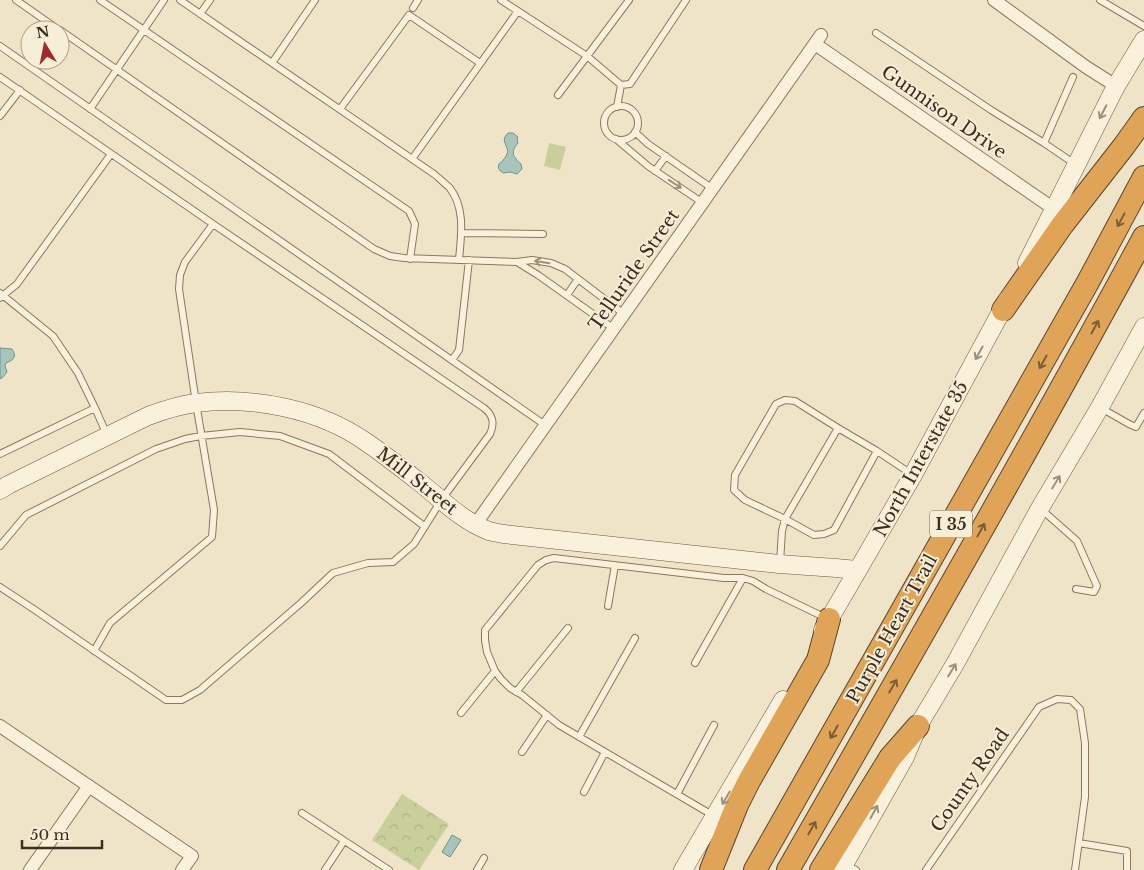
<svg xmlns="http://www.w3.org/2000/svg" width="1144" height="870" viewBox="0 0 1144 870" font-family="'Libre Baskerville',serif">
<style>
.green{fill:#c9cf9b}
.forest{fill:url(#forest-crowns)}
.water{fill:#a9c4bc;stroke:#6f938a}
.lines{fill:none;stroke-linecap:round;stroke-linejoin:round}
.lane-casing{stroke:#8d765c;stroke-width:8}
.street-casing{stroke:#8d765c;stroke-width:14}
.secondary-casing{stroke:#6f573f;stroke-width:19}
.highway-casing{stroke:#5b4430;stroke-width:24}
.lane{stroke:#faf1dc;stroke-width:6}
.street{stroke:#faf1dc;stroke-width:12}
.secondary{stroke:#faf1dc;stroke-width:18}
.highway{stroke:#e0a458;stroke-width:22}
.oneway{stroke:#9c907e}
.oneway2{stroke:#7e5d36}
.labels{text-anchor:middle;stroke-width:4;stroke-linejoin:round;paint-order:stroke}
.shield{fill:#f7eed8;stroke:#756857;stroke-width:1}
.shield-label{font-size:16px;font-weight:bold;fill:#3d2e20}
.street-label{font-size:18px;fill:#3d2e20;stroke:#f7eed8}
</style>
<defs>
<pattern id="forest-crowns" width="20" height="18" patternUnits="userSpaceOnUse" patternTransform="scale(1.25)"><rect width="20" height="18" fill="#c9cf9b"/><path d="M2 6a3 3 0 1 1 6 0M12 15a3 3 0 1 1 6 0" fill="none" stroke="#aeb285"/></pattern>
</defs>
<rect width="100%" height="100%" fill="#f0e4c8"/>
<path class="green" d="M549,143L566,147L560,170L544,166Z"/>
<path class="forest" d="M402,794L449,824L419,870L372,840Z"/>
<path class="water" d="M508,133H513L518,137L517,139L518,143C510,152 513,157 521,164L522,169L517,174L510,172L504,173C500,172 497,168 499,164C519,147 496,145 508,133Z
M0,348L12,349C17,356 14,360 6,363L5,366L7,372L2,378L0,379Z
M452,835L461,840L450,857L442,852Z"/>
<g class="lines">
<g class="lane-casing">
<path id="lane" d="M16,0L59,30
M100,0L409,211L415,224L410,259
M180,0L434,174C439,178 444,183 449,187C466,208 461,236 459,260
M501,0L587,56L621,85L630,84L686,0
M1100,0L1144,26
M413,8L418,0
M200,14L210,0
M60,30L374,249L390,256L404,258L517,262L532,260L551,263L565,269L624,314
M876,33L991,110L1044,143L1075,164
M0,46L545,425
M272,63L315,0
M0,77L213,224L484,408C493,415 495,423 490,434L442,499L414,544L393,562L368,563L333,573L301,603L200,690L182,700H166L35,610L0,587
M558,95L629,0
M604 123a17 17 0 1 1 34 0a17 17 0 1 1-34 0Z
M617,107L621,85
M90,109L164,0
M340,109L409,15L480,63
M0,116L20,90
M635,132L648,144L713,189
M616,139L648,166L703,203
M1044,143L1073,77
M412,159L518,11
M655,171L666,156
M461,233L543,234
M517,262L538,275L614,329
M0,293L53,336L78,373L95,408L107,435
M567,295L578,279
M0,298L17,284L111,154
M452,360L459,350L469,260
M1101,408L1129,424L1136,427L1144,413
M877,451L834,530L824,534L814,535L785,519L745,500L734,490L735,475L776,404L785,400L795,401L838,428L877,451L913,475
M0,454L95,408
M1041,509L1077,541L1097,586L1094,592L1076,589
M0,546L26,515L156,449L185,439L201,436L240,432L280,436L329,454L424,526
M780,562L782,531L785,519L838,428
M608,606L615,565
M94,651L110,623L212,537L214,510L196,403L179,289L180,275L185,262L213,224
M695,663L743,578
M516,692L568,628
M461,713L495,671
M579,737L635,638
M522,752L547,715
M584,792L605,752
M677,794L714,725
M302,813L389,870
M714,816L559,725L522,695L510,688L501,679L495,671L487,652L485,640V630L538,565L546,560L554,558L724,578H743L753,581L766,589L826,618
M1079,843L1127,851V870
M846,865L856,870
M325,870L344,841
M477,870L484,858
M926,870L1039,707L1057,699L1071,700L1080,709L1085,743V797L1075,870"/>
</g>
<g class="street-casing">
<path id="street" d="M994,0L1086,67L1116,86
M815,44L1054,209
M475,525L821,35
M0,726L192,856L182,870
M30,870L89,786"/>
</g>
<g class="secondary-casing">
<path id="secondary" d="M1027,263L1116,86L1144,40
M0,490L8,485L148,416C164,410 180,405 196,403C253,396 319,409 366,442C384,454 401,468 418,481C441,499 462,521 489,531C496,533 504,534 512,535L779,564L836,568L857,570
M823,630L913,475L1008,299
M683,870L783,700
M841,870L905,757L918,726L955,664L1040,508L1100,407L1144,327"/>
</g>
<g class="highway-casing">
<path id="highway" d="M1003,310L1063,224L1124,146L1144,118
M711,870L737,805L749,781L818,660L829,619
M755,870L1088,282L1144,177
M788,870C908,660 1029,450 1144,237
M821,870L890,758L918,726"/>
</g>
<use href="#lane" class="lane"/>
<use href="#street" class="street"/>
<use href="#secondary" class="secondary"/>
<use href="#highway" class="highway"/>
</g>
<defs><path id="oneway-shaft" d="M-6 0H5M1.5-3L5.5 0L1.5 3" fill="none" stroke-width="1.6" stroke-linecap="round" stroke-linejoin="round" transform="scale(1.25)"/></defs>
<g class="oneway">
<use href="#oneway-shaft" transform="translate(1103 112) rotate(117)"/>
<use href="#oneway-shaft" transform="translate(675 184) rotate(33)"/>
<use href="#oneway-shaft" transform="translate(542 262) rotate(-171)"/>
<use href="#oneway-shaft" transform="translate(979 353) rotate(119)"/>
<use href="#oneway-shaft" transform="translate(1056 482) rotate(-59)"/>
<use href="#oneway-shaft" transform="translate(952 670) rotate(-59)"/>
<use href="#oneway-shaft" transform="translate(726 798) rotate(120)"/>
<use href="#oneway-shaft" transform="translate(874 812) rotate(-61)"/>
</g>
<g class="oneway2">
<use href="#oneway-shaft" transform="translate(1121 220) rotate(118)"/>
<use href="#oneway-shaft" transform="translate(1095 327) rotate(-61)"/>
<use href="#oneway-shaft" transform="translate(1043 362) rotate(119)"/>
<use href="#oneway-shaft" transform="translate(981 530) rotate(-61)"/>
<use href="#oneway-shaft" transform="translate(893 686) rotate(-60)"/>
<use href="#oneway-shaft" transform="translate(834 732) rotate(120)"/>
<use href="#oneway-shaft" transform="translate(812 828) rotate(-60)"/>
</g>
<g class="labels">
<rect class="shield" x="930" y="510.5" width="42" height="27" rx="4"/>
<g class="shield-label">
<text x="951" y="530">I 35</text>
</g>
<g class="street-label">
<text transform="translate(944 112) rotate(35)" y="6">Gunnison Drive</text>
<text transform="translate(634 270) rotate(-55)" y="6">Telluride Street</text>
<text transform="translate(921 459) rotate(-61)" y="6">North Interstate 35</text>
<text transform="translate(417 481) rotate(38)" y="6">Mill Street</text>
<text transform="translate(892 629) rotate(-61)" y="6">Purple Heart Trail</text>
<text transform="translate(970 780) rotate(-55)" y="6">County Road</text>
</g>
</g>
<g transform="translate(45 45) rotate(350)"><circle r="24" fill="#f7eed8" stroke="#ada18e"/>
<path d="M0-4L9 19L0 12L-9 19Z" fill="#9e2a2b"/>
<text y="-8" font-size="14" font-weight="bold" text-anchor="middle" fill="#3d2e20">N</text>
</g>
<path d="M22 840v8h80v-8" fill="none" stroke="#3d2e20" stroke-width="2.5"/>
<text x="30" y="840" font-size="15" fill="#3d2e20" stroke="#f7eed8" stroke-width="4" paint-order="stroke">50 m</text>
</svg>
